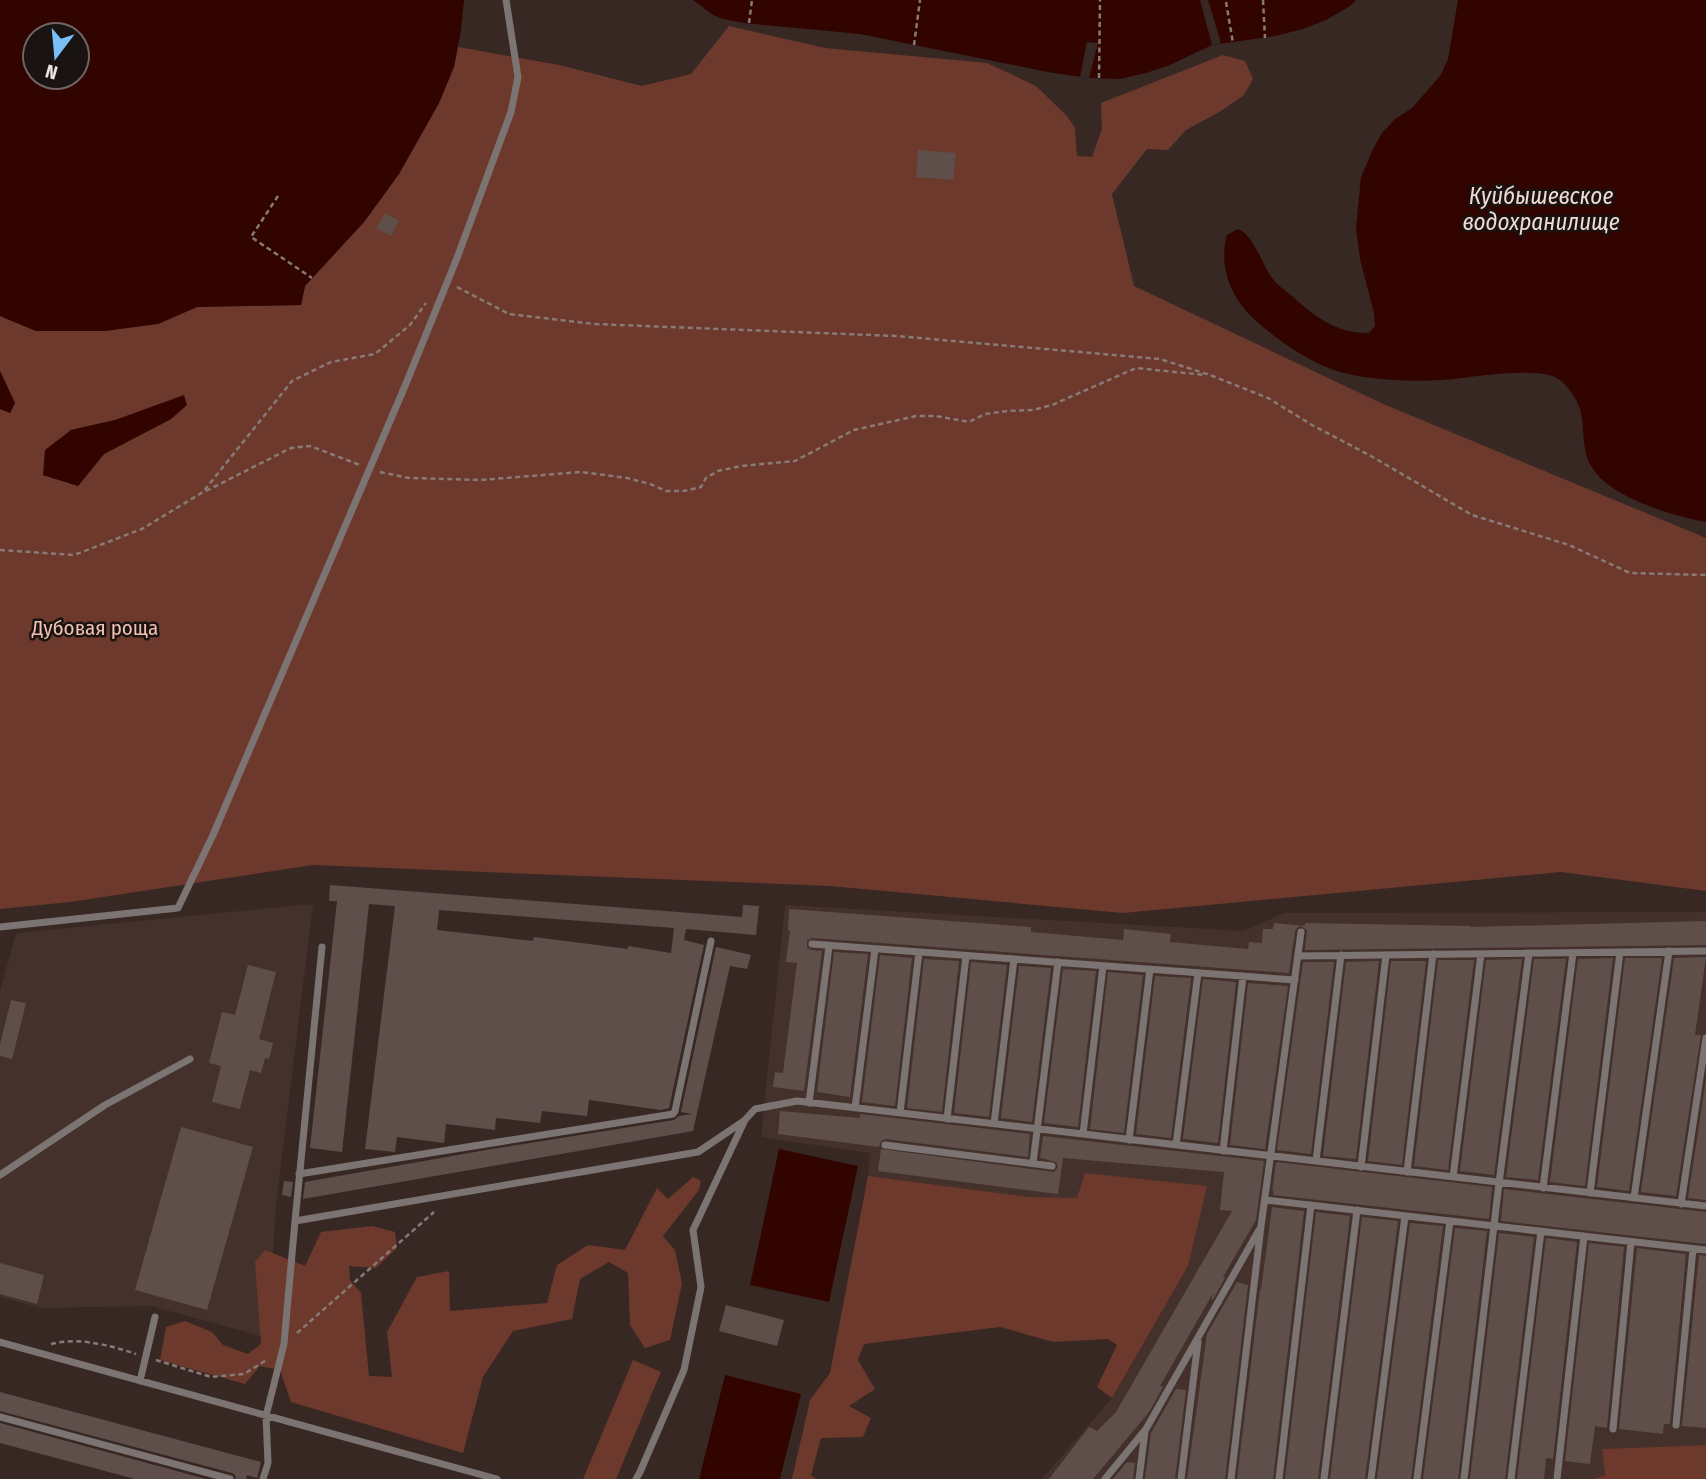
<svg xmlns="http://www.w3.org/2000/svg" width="1706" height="1479" viewBox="0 0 1706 1479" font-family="'Fira Sans Condensed',sans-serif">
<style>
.built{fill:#45312b}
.green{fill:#6d392c;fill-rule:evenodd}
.water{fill:#310400;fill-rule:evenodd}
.pier{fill:#372824}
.building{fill:#5f4f4a;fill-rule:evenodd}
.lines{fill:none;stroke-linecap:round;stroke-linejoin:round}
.path{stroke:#887b77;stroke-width:2.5;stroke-dasharray:5 3.5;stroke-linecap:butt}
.lane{stroke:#7c7472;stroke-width:7}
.labels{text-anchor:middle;stroke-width:5;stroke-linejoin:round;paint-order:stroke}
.park-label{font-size:21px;fill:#f3c1b3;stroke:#191311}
.water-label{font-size:23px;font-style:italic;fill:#f4dad3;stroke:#191311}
</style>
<rect width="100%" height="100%" fill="#372824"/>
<path class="built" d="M313,904L276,1204L268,1338L151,1306L41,1308L0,1297V992L16,933Z
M785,905L1243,931L1284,913L1706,912V1445L1603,1449L1605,1475L1594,1479H1042L1112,1398L1188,1266L1077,1199L1029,1197L868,1176L870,1153L761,1137Z"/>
<path class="green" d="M729,26L825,48L987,63L1036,86L1067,116L1075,128L1077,156L1092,157L1102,129L1101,103L1223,55L1245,61L1253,79L1244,95L1221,111L1186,130L1168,150L1147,149L1112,194L1134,286L1381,403L1706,538V891L1561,872L1123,913L830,886L313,865L70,902L0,909V409L10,413L15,403L0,371V316L36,331L158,324L197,307L301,305L305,286L364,222L399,174L439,103L454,67L458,47L559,65L642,86L691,74ZM171,419L104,454L78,486L43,475L71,430L115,420Z
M1085,1173L1207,1186L1188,1266L1112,1398L1097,1387L1117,1345L1108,1339L1053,1342L1000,1327L864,1344L858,1360L875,1389L849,1406L871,1418L863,1437L821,1438L811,1475L816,1479H792L810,1400L830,1373L868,1176L1029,1197L1077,1198Z
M693,1177L701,1181L699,1190L663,1236L675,1250L682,1283L670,1340L645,1348L630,1325L628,1273L609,1262L580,1279L572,1319L513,1331L483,1377L463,1453L291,1402L280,1370L260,1366L245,1384L160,1360L166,1327L185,1321L212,1332L223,1345L248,1354L261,1344L255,1262L265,1250L305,1266L321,1232L372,1226L395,1232L397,1248L376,1268L349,1266L350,1280L361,1293L369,1376L392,1377L387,1332L417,1277L449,1271L450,1311L547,1303L557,1265L588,1245L625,1250L657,1188L668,1199Z
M633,1360L661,1372L616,1479H583Z
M1706,1445V1479H1594L1605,1475L1602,1449Z"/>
<path class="water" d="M0,0H464L461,30L454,67L439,103L399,174L364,222L305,286L301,305L197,307L158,324L105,331H36L0,316ZM35,35H77V77H35Z
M693,0H1356L1350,6L1326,20L1303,29L1275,36L1212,45L1170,65L1146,73L1120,79L1089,78L1053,73L860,34L744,23L723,19L713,15Z
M1458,0H1706V522C1673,516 1612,498 1593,469C1581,451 1585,432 1581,413C1578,399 1566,381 1552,376C1534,369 1483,375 1462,378C1425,383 1361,382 1326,367C1301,356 1276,339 1255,320C1231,298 1218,267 1227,235L1238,229C1253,234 1263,266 1272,278C1277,285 1286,291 1292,296C1315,317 1338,334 1369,333L1375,326L1374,313L1360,259L1356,228L1361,177L1373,149L1382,133L1395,119L1412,108L1440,76L1448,59Z
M0,371L15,403L10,413L0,409Z
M184,395L187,405L171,419L104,454L78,486L43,475L45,450L71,430L115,420Z
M779,1149L858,1166L829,1302L750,1285Z
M725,1375L801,1394L780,1479H699Z"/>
<path class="pier" d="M1200,0H1208L1221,43L1212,45Z
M1087,42L1098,43L1089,78L1080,77Z"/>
<path class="building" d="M918,150L956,153L953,180L916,177Z
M385,213L399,221L391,236L376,228Z
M330,885L742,917L743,905L759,906L756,935L686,929L684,940L704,945L669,1108L661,1110L589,1100L587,1116L542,1111L540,1123L496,1118L495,1130L446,1124L444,1143L397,1137L395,1152L365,1149L395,906L369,904L342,1152L310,1148L337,901H329ZM439,910L542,918L674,928L671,953L628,946V949L534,937L533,941L437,930Z
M789,909L1031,927V932L1123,940L1124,929L1171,934L1170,942L1248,949L1249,942L1262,943L1263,929H1273L1274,923L1305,926V923L1470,926V927L1706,921V945L1305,950L1307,930L1301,926L1297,928L1295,931L1289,973L812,938L807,941V947L811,950L822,951L804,1091L773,1087L775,1072L783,1073L797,963L786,962L790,931H788Z
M716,947L751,955L747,969L730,966L693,1131L303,1199L305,1182L492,1149L674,1120L679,1116L692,1114L681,1112Z
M834,952L868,954L850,1097L817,1092Z
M880,955L912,958L895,1106L862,1102Z
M1706,957L1695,1035H1701L1676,1196L1641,1192L1674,958Z
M1613,958L1585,1186L1550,1182L1578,959Z
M1625,958H1662L1629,1191L1597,1187Z
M924,959L959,961L942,1112L907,1108Z
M1522,959L1494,1175L1460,1171L1486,960Z
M1534,959H1566L1538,1180L1506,1177Z
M1438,960H1474L1448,1170L1414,1166Z
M1379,961L1356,1159L1323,1156L1346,962Z
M1391,961H1426L1402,1165L1368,1161Z
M971,962L1007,965L989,1117L954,1113Z
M1303,962H1334L1311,1154L1277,1150Z
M248,965L276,972L259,1039L273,1043L269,1059L265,1058L261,1073L250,1070L240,1109L212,1102L221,1066L209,1063L222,1012L235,1015Z
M1019,966L1051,968L1032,1122L1001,1118Z
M1063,969L1096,971L1078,1127L1044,1123Z
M1108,972L1143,975L1124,1133L1090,1129Z
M1155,976L1191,978L1171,1138L1136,1134Z
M1203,979L1236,982L1218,1143L1183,1139Z
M1248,983L1288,986L1265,1149L1230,1145Z
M11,1000L26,1003L12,1059L0,1056V1044Z
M1706,1079V1200L1688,1198Z
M780,1111L860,1118V1114L1030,1134L1028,1157L886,1139L881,1141L879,1147L778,1134Z
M181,1127L253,1147L207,1310L135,1290Z
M1043,1136L1264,1161L1256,1220L1223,1277L1225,1278L1212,1301V1295L1160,1386L1163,1387L1149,1412L1093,1479H1049L1089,1427L1097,1431L1116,1412L1232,1211L1220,1210L1224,1172L1063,1158L1058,1194L878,1171L881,1149L1054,1172L1058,1167L1056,1162L1040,1158Z
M1276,1162L1492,1187L1489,1219L1273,1195L1274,1188L1272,1192Z
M284,1181L293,1182L291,1197L282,1195Z
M1504,1189L1706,1212V1244L1501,1221Z
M1272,1207L1304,1211L1273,1479H1237L1260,1289L1261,1290Z
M1316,1212L1350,1216L1318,1479H1285Z
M1362,1217L1398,1221L1365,1479H1330Z
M1410,1223L1443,1226L1411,1479H1377Z
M1455,1228L1487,1231L1458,1479H1423Z
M1499,1233L1534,1237L1505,1479H1470Z
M1546,1238L1577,1242L1553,1459L1546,1458L1544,1479H1517Z
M1589,1243L1624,1247L1607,1428L1595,1426L1590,1464L1565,1461Z
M1637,1248L1686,1254L1670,1424H1664L1663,1434L1619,1429Z
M1699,1255L1706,1256V1428L1682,1426Z
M0,1263L44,1275L37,1304L0,1294Z
M1237,1282L1248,1285L1225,1479H1187L1207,1334Z
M726,1305L784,1320L777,1346L719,1331Z
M1176,1389L1186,1390L1175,1479H1145L1151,1433Z
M0,1392L261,1462L257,1478L247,1475L246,1479H236L235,1475L232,1473L0,1411Z
M0,1423L206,1479H135L0,1443Z
M1127,1462L1135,1463L1133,1479H1113Z"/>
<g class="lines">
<path class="path" d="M1263,0L1265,38
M1226,2L1233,43
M749,23L752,0
M914,45L920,0
M1099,78L1100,0
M278,196L251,237L312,278
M457,287L509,314L594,324L896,336L1160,359L1210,375L1268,398L1312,425L1371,456L1472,515L1569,545L1630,573L1706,575
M380,472L409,478L481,480L581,472L627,478L650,484L666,491H684L701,487L706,478L718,471L741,466L795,461L854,430L916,416H936L969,422L985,414L1007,411L1033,410L1052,405L1136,368L1205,375
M206,491L291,448L310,446L360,465
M0,550L74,555L142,529L203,492L292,381L331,362L375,354L410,325L426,303
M297,1333L434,1212
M51,1344C79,1337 109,1345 136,1354
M156,1360L211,1377L244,1374L268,1359"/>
<path class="lane" d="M0,927L178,908L213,835L405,386L457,258L511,112L518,77L506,0
M812,944L1295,980
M1298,956L1706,951
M809,1103L829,946
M855,1108L875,949
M900,1113L919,952
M947,1119L966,956
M994,1124L1014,959
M1083,1134L1103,966
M1129,1140L1150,969
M885,1145L1052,1166
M1176,1145L1198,973
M1223,1151L1243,976
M1316,1161L1341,955
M1033,1163L1058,962
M1361,1167L1386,955
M1407,1172L1433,954
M299,1174L673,1114L675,1111L711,941
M0,1175L105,1105L190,1059
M1453,1177L1481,954
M1543,1188L1573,953
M1590,1193L1620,952
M1634,1198L1669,951
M1265,1200L1706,1250
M1681,1204L1706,1038
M295,1221L322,947
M0,1342L497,1479
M140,1381L155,1317
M0,1417L230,1479
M1676,1425L1693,1249
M1613,1429L1631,1242
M263,1479L268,1463L266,1416L284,1344L295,1221L698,1152L744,1121L755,1109L797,1101L1706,1206
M636,1479L640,1472L684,1370L701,1287L693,1230L744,1122
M1105,1479L1146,1429L1259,1230
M1139,1479L1145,1431
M1181,1479L1198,1342
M1231,1479L1261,1226L1301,932
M1279,1479L1311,1205
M1324,1479L1357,1210
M1371,1479L1405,1216
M1417,1479L1450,1221
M1464,1479L1499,1183L1529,953
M1511,1479L1541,1231
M1557,1479L1584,1236"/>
</g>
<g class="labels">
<g class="park-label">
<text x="95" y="635">Дубовая роща</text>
</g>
<g class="water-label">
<text x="1541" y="204">Куйбышевское<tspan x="1541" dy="26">водохранилище</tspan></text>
</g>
</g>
<g transform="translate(56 56) rotate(196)"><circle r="33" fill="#191311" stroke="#6e6664" stroke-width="2"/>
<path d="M0-5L12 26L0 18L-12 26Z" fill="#7abff8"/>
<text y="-10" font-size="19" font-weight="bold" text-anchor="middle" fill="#ede3e0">N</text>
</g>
</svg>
